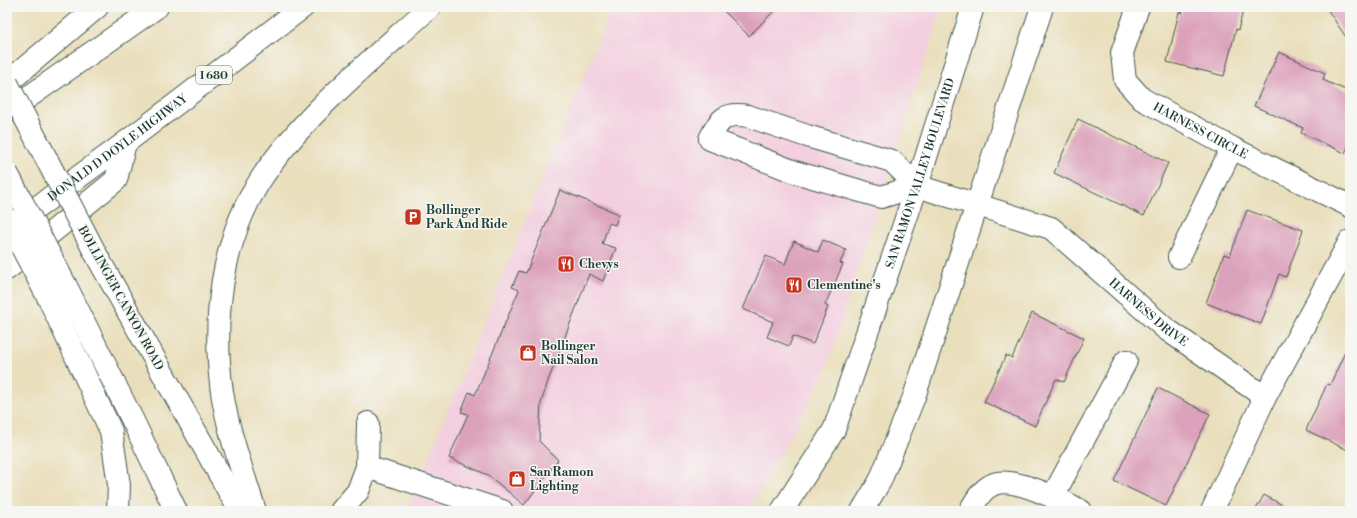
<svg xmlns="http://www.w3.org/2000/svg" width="1357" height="518" viewBox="0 0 1357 518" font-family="'Libre Bodoni',serif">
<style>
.built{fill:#f3cfdf}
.building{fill:#dca1bb}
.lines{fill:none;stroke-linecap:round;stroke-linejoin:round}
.minor-casing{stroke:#3d5548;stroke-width:24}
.major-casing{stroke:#3d5548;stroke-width:24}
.highway-casing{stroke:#3d5548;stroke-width:24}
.minor{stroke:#fff;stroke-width:22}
.major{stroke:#fff;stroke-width:22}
.highway{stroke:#fff;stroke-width:22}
.major-bridge-casing{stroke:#3d5548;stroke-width:24;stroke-linecap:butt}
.highway-bridge-casing{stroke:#3d5548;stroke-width:24;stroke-linecap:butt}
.major-bridge{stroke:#fff;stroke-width:22}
.highway-bridge{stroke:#fff;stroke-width:22}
.labels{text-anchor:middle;stroke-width:3;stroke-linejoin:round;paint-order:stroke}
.shield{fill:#f6f6f2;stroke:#60746d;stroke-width:1}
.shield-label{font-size:11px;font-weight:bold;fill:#1f3d34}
.street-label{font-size:12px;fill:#1f3d34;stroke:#f6f6f2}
.poi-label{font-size:12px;font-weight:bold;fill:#1f3d34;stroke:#f6f6f2;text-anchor:start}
</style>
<rect width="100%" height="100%" fill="#f6f6f2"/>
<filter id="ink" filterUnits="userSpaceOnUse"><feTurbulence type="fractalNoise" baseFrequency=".025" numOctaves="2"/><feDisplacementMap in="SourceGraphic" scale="8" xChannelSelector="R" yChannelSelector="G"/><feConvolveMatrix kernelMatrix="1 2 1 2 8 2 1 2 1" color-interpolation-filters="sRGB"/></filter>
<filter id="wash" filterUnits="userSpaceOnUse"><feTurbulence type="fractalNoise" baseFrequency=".012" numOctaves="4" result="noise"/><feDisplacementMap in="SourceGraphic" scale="16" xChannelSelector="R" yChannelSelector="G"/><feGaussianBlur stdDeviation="0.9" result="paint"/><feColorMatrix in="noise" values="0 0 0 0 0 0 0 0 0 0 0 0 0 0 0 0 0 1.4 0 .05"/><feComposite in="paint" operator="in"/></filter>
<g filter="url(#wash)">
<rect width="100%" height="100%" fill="#eadfbc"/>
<path class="built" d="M612,7H942L824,376L748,511H407Z"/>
<g id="blocks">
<path class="building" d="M720,7H778L749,36Z
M1184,7H1244L1238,30L1236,29L1224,76L1167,62L1179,12L1182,13Z
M1322,7H1350V43L1327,9L1325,10Z
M1279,52L1325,73L1323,80L1350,92V143L1345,153L1301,133L1303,128L1254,106Z
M1078,119L1168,163L1144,216L1054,173Z
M560,190L619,214L615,225L609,223L602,244L616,248L603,281L589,274L548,381L541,403L539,441L558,460L524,505L488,475L449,458L468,414L461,412L469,392L475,395L519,290L512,287L519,271L526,273Z
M1247,210L1303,230L1286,277L1279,274L1261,324L1206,303L1224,254L1230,256Z
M823,240L846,250L840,263L843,264L825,305L828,307L813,344L793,336L789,346L767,337L773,322L743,309L766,256L785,264L794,241L818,252Z
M1032,313L1084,338L1064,382L1056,379L1035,426L984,402L1006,355L1012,358Z
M1350,341V451L1306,430L1327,384L1330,385Z
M1158,388L1210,414L1166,506L1114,481Z
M1264,495L1288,508L1287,511H1255Z"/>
</g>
</g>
<g filter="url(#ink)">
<use href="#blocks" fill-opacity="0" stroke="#3d5548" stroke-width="1"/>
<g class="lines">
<g class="minor-casing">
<g id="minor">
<path id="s1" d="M1138,7L1122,53L1125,80L1142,99L1232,148L1350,206"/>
<path id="s2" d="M917,186L881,197L795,172L710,139C719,119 725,112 748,116L807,136L892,161L917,186L1051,228L1166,329L1265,397L1212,511"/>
<path d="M1179,257L1232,148"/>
<path d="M1265,397L1350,241"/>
<path d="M367,467L502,511"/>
<path d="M1053,496L1126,361"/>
<path d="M341,511L358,491L367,467L368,423"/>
<path d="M970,511C975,501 983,488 994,484C1014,476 1063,501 1081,511"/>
</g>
</g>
<g class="major-casing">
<g id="major">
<path d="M99,260L240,511"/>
<path d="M66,286L135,425L176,511"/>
<path id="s3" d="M782,511L834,430L917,186L973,7"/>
<path d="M862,511L880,481L914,397L1042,7"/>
</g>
</g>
<g class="highway-casing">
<g id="highway">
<path d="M7,83L97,7"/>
<path d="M7,112L157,7"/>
<path id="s4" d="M13,225L125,143L303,7"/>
<path d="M7,269L116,180L125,143"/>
<path d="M49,299L111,431L119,485L118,511"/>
<path d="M255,511C243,472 228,432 222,392C212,320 221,241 261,179C302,116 374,58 430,7"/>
</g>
</g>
<use href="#minor" class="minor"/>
<use href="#major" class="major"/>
<use href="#highway" class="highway"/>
<g class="major-bridge-casing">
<path id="major-bridge" d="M7,83L99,260
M7,173L66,286"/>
</g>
<g class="highway-bridge-casing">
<path id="highway-bridge" d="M7,219L49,299"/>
</g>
<use href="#major-bridge" class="major-bridge"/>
<use href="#highway-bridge" class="highway-bridge"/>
</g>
</g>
<defs>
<g id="parking-square" transform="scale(0.9)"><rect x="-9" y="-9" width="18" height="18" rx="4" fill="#c8321e" stroke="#f6f6f2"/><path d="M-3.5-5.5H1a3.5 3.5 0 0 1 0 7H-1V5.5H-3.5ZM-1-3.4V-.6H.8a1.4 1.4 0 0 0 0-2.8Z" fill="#fff"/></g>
<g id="restaurant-square" transform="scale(0.9)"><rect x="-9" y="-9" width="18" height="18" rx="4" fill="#c8321e" stroke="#f6f6f2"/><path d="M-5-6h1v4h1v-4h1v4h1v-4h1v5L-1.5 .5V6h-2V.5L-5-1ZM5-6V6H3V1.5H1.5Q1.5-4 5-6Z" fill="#fff"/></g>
<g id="shop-square" transform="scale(0.9)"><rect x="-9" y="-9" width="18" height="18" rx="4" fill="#c8321e" stroke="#f6f6f2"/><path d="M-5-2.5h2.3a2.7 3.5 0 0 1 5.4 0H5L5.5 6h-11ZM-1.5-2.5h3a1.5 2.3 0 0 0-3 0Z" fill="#fff"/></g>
</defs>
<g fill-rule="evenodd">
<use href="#parking-square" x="413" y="217"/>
<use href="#restaurant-square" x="566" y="264"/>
<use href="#restaurant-square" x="794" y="285"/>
<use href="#shop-square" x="528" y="353"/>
<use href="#shop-square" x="517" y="479"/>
</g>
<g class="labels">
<rect class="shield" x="196" y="66" width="36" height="18" rx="3"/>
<g class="shield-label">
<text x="214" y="79">I 680</text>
</g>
<g class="street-label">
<text dy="4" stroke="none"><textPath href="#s1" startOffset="168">HARNESS CIRCLE</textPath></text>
<text dy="4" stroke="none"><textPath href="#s4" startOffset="130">DONALD D DOYLE HIGHWAY</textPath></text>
<text dy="4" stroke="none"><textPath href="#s3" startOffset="367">SAN RAMON VALLEY BOULEVARD</textPath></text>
<text transform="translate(121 298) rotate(61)" y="4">BOLLINGER CANYON ROAD</text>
<text dy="4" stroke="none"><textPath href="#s2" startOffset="724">HARNESS DRIVE</textPath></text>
</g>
<g class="poi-label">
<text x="426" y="214">Bollinger<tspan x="426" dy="14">Park And Ride</tspan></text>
<text x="579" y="268">Chevys</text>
<text x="807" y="289">Clementine's</text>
<text x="541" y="350">Bollinger<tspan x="541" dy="14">Nail Salon</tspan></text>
<text x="530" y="476">San Ramon<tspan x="530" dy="14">Lighting</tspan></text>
</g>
</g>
<rect width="1357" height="518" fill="none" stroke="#f6f6f2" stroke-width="24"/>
</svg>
